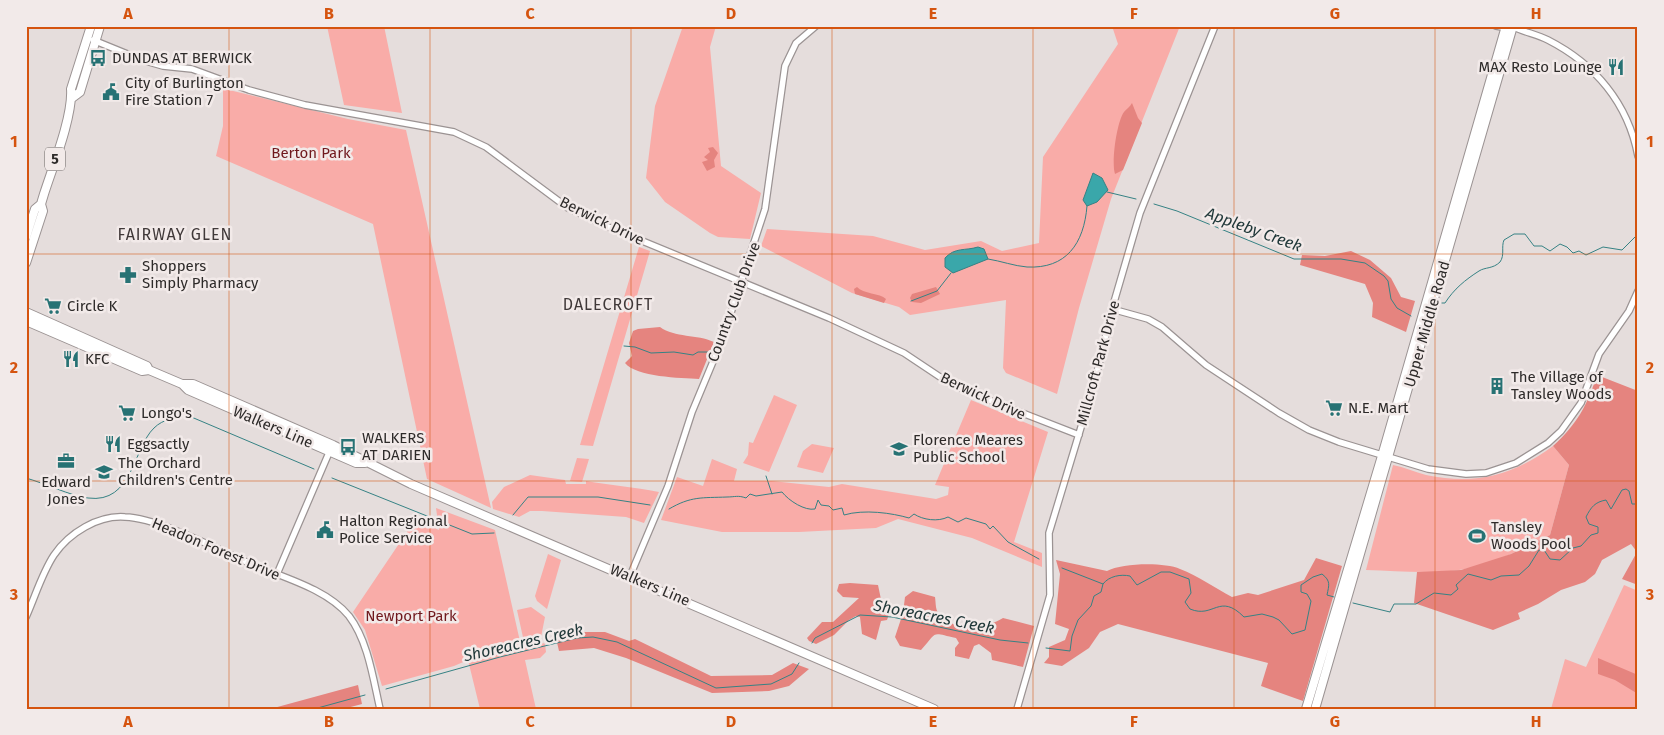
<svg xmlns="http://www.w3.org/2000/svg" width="1664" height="735" viewBox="0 0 1664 735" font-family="'Fira Sans',sans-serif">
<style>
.green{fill:#f9aca8}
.forest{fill:#e5847f}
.water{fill:#3aa7aa;stroke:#368284}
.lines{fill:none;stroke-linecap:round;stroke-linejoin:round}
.stream{stroke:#368284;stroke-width:1}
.minor-casing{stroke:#9b9393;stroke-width:8}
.major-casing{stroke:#9b9393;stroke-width:10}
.minor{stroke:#fff;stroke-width:5.5}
.major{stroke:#fff;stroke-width:8}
.grid{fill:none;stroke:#d5540f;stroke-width:1;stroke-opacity:0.55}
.labels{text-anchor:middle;stroke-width:5;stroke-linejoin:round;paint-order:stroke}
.shield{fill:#f2eae9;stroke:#696463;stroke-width:1}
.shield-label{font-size:14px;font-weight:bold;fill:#2e2b2a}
.poi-label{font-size:15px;fill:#2e2b2a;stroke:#f2eae9;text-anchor:start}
.park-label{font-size:15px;fill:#70181d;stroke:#f2eae9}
.street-label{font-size:15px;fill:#2e2b2a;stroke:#f2eae9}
.water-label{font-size:16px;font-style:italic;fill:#21393a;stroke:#f2eae9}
.neighbourhood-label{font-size:16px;letter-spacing:1px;fill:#403939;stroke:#f2eae9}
.neatline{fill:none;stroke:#d5540f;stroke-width:2}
.grid-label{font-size:16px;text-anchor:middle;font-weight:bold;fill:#d5540f}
</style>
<rect width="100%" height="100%" fill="#e5dddc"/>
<path class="green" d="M327,26H384L402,113L344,105Z
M683,26H716L710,47L721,166L761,193L750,239L718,237L710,233L665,202L646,178L655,106Z
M1112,26H1180L1111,199L1079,308L1057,394L1006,373L1003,368L1006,300L910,315L899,307L852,293L761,246L767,229L873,236L925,250L981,241L1002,251L1039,243L1043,157L1118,44Z
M225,89L348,119L406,130L491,508L427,479L373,224L216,156L223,126V90Z
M639,247L650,251L593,446L580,445Z
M774,395L797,405L769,472L743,463L748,455L749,442L753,443Z
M971,400L1048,432L1014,542L1042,553V567L972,538L898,519L876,528L799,532H722L661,520L677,477L703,486L712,459L737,469L734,481H772L829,487L842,484L936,499L948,495L949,487L935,485Z
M812,444L834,448L823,473L797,467L803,451Z
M1553,446L1569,465L1550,535C1522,549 1491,566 1459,570C1429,574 1397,571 1366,570L1393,465C1404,467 1415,472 1426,475C1476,485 1512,476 1553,446Z
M577,458L589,459L582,482L570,481Z
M530,475L565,480L566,484H586V481C610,485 634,487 659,492L644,523L626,517L542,511H530L519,517L493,509L492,502L504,487Z
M436,508L495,530L521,646L541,642L545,644L546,652L540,658L525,660L536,709H480L468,660L454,666L382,686L365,630L353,612L415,520L439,530Z
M548,554L561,560L547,609L537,601L535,596Z
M1624,585L1638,591V709H1551L1565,659L1586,667Z
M531,607L545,617L541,637L524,642L517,610Z"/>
<path class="forest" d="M1132,103L1138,118L1142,123L1123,170L1115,174C1111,162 1117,121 1124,112C1126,109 1130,107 1132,103Z
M713,147L718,153L714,160L715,167L707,171L702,162L708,160L704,157L710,152L708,148Z
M1351,251L1370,260L1391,278L1401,297L1415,301L1406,332L1372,317L1373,303L1365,284L1300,265L1302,255L1325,256Z
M857,287C863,294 880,293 886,299L884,303L855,294L854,289Z
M936,287L940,294L921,303L912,302L910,298L912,294Z
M660,327C675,338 697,334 714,342L699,379C681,378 636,377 625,363L632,356L629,343L633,331L638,329Z
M1597,375L1638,391V585L1622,579L1637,552L1631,544L1602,560L1595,574L1585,582L1561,590L1538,604L1518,613L1520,619L1493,630L1414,603L1417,572L1461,570L1511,554L1550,535L1569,465L1553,446C1577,424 1587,406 1597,375Z
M1316,558L1342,566L1303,701L1261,686L1268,663L1118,624L1100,632L1089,648L1062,666L1044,663L1049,657V647L1065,640L1069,629L1055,624L1060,574L1056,560L1107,571C1122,563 1164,562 1180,569C1198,576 1215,588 1232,597L1248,593L1258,595L1304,580Z
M850,583L878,585L883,609L889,614L887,620L881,621L876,640L862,634L860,617L856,616L849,620L834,635L816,644L809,641L807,638L822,622H833L859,598L843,597L837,591L839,584Z
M913,591L935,597C936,604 935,610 940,616C954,631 988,628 1003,618L1034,626L1023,667L992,660L991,653L979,644L974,646L969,659L955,656V648L959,643L956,638C930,632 938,631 921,650L900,646L895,637L903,613L905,597Z
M578,632H605L629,641L635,639L711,676L772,675L793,663L809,669L789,686L769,691L712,693L626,658L594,648L559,651L556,638Z
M1598,658L1638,675V694L1615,680L1598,674Z
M358,685L362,704L343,709H270Z"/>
<path class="water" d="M1093,173L1102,178L1108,190L1097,202L1087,206L1083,200Z
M978,247L984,249L988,259L953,273L945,267V258C955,247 965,251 978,247Z"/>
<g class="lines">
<path class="stream" d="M1107,192L1136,199
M1154,204L1177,211L1294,259H1341L1365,263L1384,276L1388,281L1391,299L1397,308L1411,316
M988,259C1001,261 1014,266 1027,267C1066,269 1084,244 1087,206
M911,301L937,291L951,273
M1442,303H1445C1454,289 1465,280 1479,271C1485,267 1493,269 1500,262C1505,255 1501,247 1504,240L1514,234H1525L1534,246H1542L1550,251L1560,244L1567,247L1573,253L1579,251L1586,255L1603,247L1622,250L1636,236
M624,346L635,347L651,353L674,352L693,355L698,352H711
M766,476L772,494
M26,478C44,483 71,496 88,498C133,504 133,448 154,428C163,419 176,417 189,416L314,469
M332,478L472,534L494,533
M669,509C691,496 702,498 727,497C735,497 738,495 746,498L750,494L756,496L782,492C789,501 805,511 815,509L818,500L821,505L829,506L833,510L842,508L844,515C864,509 892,513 909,518L914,514C923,520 938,522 948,517L958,522L966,518L986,524L990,529L993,526L1008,542L1039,559
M513,515L528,497H598L650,505
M1062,568L1103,584C1109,576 1121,574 1130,576L1137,585L1161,572H1170L1189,579L1191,593L1185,602L1190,609C1214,619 1219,592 1244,617L1262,614L1273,617L1279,620L1292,634L1305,630L1311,601L1307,594L1301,592V585L1313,577L1322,574C1331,581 1329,585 1327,595L1334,597
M1353,603L1390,612L1394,604H1416L1434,593L1451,595L1458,589L1456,585L1468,574L1491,580L1501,576L1519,575L1529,566L1539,550H1544L1550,559L1560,560L1573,548L1581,546L1591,535L1598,533V527L1589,524L1586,517C1591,507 1595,502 1606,500L1611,509L1622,490L1626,489L1629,491L1632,504H1638
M812,643L815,638L860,615L892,617L1000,640L1028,643
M1046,648L1070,651L1072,636L1078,620L1091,606L1094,596L1101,592L1103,584
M386,689L500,657L577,638L593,637L617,642L716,688L771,684L792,674L799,663
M314,709L365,695"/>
<g class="minor-casing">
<path id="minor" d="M1496,26L1508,28
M1512,26C1523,32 1536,34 1548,40C1595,64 1628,103 1638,156
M93,40L142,60L163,66L192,69L249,90L305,105L454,132L486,147L568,208L606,226L829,318L904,353L946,381L966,391L1079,435
M1112,309L1148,319L1162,327L1206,365L1279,413L1309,430L1339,442L1428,469L1466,474L1486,473L1516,463L1548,443L1561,431L1581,403L1599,354L1629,311L1638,291
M277,574L331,448
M630,576L668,486L692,412L722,340L765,209L785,66L796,43L816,26
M26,617C35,597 42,573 54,555C69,533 98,515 125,517C158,518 217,549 249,563C281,577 326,588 349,616C368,641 373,678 380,709
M1017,709L1050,595L1049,533L1095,381L1112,309L1140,213L1215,26"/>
</g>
<g class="major-casing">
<path id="major" d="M72,98L80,92L100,26
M26,237L35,209L41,204L44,194C53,166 73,116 71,89L91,26
M26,263L43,211L41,204
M26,312L147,366L149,370L182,384H193L333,445L411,484L934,709
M26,321L142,371L149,370
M182,384L188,390L356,463H365
M1306,709L1382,456L1506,26
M1315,709L1513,26"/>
</g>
<use href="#minor" class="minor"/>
<use href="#major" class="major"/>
</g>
<path class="grid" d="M229,26V709M430,26V709M631,26V709M832,26V709M1033,26V709M1234,26V709M1435,26V709M26,254H1638M26,481H1638"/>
<defs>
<g id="bus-bare" transform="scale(1.35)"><path d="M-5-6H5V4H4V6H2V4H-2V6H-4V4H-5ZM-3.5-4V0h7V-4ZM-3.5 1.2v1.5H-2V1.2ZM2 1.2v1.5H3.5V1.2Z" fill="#277274" stroke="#f2eae9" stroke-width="2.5" paint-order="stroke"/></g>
<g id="restaurant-bare" transform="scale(1.35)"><path d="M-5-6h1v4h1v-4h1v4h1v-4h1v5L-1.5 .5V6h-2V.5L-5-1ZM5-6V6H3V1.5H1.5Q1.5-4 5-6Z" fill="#277274" stroke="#f2eae9" stroke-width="2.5" paint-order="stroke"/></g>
<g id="civic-bare" transform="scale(1.35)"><path d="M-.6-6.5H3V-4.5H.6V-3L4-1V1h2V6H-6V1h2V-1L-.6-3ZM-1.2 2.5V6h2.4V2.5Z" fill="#277274" stroke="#f2eae9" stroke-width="2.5" paint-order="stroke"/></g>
<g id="pharmacy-bare" transform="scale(1.35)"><path d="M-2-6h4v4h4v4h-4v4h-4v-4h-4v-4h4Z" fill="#277274" stroke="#f2eae9" stroke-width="2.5" paint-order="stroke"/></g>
<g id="supermarket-bare" transform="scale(1.35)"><path d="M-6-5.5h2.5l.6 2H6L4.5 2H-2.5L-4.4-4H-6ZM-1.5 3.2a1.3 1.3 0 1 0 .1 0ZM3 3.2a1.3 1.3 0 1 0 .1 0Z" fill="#277274" stroke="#f2eae9" stroke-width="2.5" paint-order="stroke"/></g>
<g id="building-bare" transform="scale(1.35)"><path d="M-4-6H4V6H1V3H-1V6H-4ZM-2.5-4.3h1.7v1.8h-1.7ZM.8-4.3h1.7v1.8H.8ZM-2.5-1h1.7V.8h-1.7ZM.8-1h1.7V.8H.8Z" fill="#277274" stroke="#f2eae9" stroke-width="2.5" paint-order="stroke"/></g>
<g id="school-bare" transform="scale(1.35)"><path d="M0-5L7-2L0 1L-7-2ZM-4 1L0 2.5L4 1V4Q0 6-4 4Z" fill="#277274" stroke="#f2eae9" stroke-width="2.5" paint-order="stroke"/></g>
<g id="office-bare" transform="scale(1.35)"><path d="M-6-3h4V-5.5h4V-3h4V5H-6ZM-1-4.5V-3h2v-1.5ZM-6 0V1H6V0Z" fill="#277274" stroke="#f2eae9" stroke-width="2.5" paint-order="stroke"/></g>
<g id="stadium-bare" transform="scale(1.35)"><path d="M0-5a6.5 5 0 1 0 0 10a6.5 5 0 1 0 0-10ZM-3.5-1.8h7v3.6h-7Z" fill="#277274" stroke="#f2eae9" stroke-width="2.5" paint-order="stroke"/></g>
</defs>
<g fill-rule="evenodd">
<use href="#bus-bare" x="98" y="58"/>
<use href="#restaurant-bare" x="1616" y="67"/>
<use href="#civic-bare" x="111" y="92"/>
<use href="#pharmacy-bare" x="128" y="275"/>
<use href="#supermarket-bare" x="53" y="306"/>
<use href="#restaurant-bare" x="71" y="359"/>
<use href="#building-bare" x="1497" y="386"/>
<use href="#supermarket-bare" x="1334" y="408"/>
<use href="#supermarket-bare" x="127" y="413"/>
<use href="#restaurant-bare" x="113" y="444"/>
<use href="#bus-bare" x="348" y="447"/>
<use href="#school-bare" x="899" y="449"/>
<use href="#office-bare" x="66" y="461"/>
<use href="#school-bare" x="104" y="472"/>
<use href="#civic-bare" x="325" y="530"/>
<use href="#stadium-bare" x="1477" y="536"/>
</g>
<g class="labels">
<rect class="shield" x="45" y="147.5" width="20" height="23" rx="4"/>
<g class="shield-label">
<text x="55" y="164">5</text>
</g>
<g class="poi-label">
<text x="112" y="63">DUNDAS AT BERWICK</text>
<text x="1602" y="72" text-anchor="end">MAX Resto Lounge</text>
<text x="125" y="88">City of Burlington<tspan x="125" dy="17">Fire Station 7</tspan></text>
<text x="142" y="271">Shoppers<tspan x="142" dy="17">Simply Pharmacy</tspan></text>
<text x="67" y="311">Circle K</text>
<text x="85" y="364">KFC</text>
<text x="1511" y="382">The Village of<tspan x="1511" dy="17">Tansley Woods</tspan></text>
<text x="1348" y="413">N.E. Mart</text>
<text x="141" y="418">Longo's</text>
<text x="362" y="443">WALKERS<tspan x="362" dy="17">AT DARIEN</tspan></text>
<text x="913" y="445">Florence Meares<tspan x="913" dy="17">Public School</tspan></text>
<text x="127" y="449">Eggsactly</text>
<text x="118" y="468">The Orchard<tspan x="118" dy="17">Children's Centre</tspan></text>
<text x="66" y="487" text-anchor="middle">Edward<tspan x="66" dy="17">Jones</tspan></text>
<text x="339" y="526">Halton Regional<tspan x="339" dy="17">Police Service</tspan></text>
<text x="1491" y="532">Tansley<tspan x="1491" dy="17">Woods Pool</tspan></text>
</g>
<g class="park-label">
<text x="311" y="158">Berton Park</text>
<text x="411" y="621">Newport Park</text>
</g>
<g class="street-label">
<text transform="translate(602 221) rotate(26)" y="5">Berwick Drive</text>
<text transform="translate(734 302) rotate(-70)" y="5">Country Club Drive</text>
<text transform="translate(1427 324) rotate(-74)" y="5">Upper Middle Road</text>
<text transform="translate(1098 363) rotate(-75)" y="5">Millcroft Park Drive</text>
<text transform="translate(983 396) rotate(25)" y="5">Berwick Drive</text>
<text transform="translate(273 427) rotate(23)" y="5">Walkers Line</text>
<text transform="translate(216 549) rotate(23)" y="5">Headon Forest Drive</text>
<text transform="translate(650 585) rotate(23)" y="5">Walkers Line</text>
</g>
<g class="water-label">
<text transform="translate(1254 229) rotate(20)" y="6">Appleby Creek</text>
<text transform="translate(934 616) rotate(11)" y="6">Shoreacres Creek</text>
<text transform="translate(523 642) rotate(-13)" y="6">Shoreacres Creek</text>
</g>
<g class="neighbourhood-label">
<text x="175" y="240">FAIRWAY GLEN</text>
<text x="608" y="310">DALECROFT</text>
</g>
</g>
<rect width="1664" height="735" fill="none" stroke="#f2eae9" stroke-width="55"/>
<rect x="28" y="28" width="1608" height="680" class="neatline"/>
<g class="grid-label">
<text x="128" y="19">A</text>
<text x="329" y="19">B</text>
<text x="530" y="19">C</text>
<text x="731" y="19">D</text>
<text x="933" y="19">E</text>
<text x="1134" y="19">F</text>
<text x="1335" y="19">G</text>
<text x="1536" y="19">H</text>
<text x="14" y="147">1</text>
<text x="1650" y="147">1</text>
<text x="14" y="373">2</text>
<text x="1650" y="373">2</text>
<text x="14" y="600">3</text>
<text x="1650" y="600">3</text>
<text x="128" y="727">A</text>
<text x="329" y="727">B</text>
<text x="530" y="727">C</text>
<text x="731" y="727">D</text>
<text x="933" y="727">E</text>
<text x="1134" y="727">F</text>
<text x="1335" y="727">G</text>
<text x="1536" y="727">H</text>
</g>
</svg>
